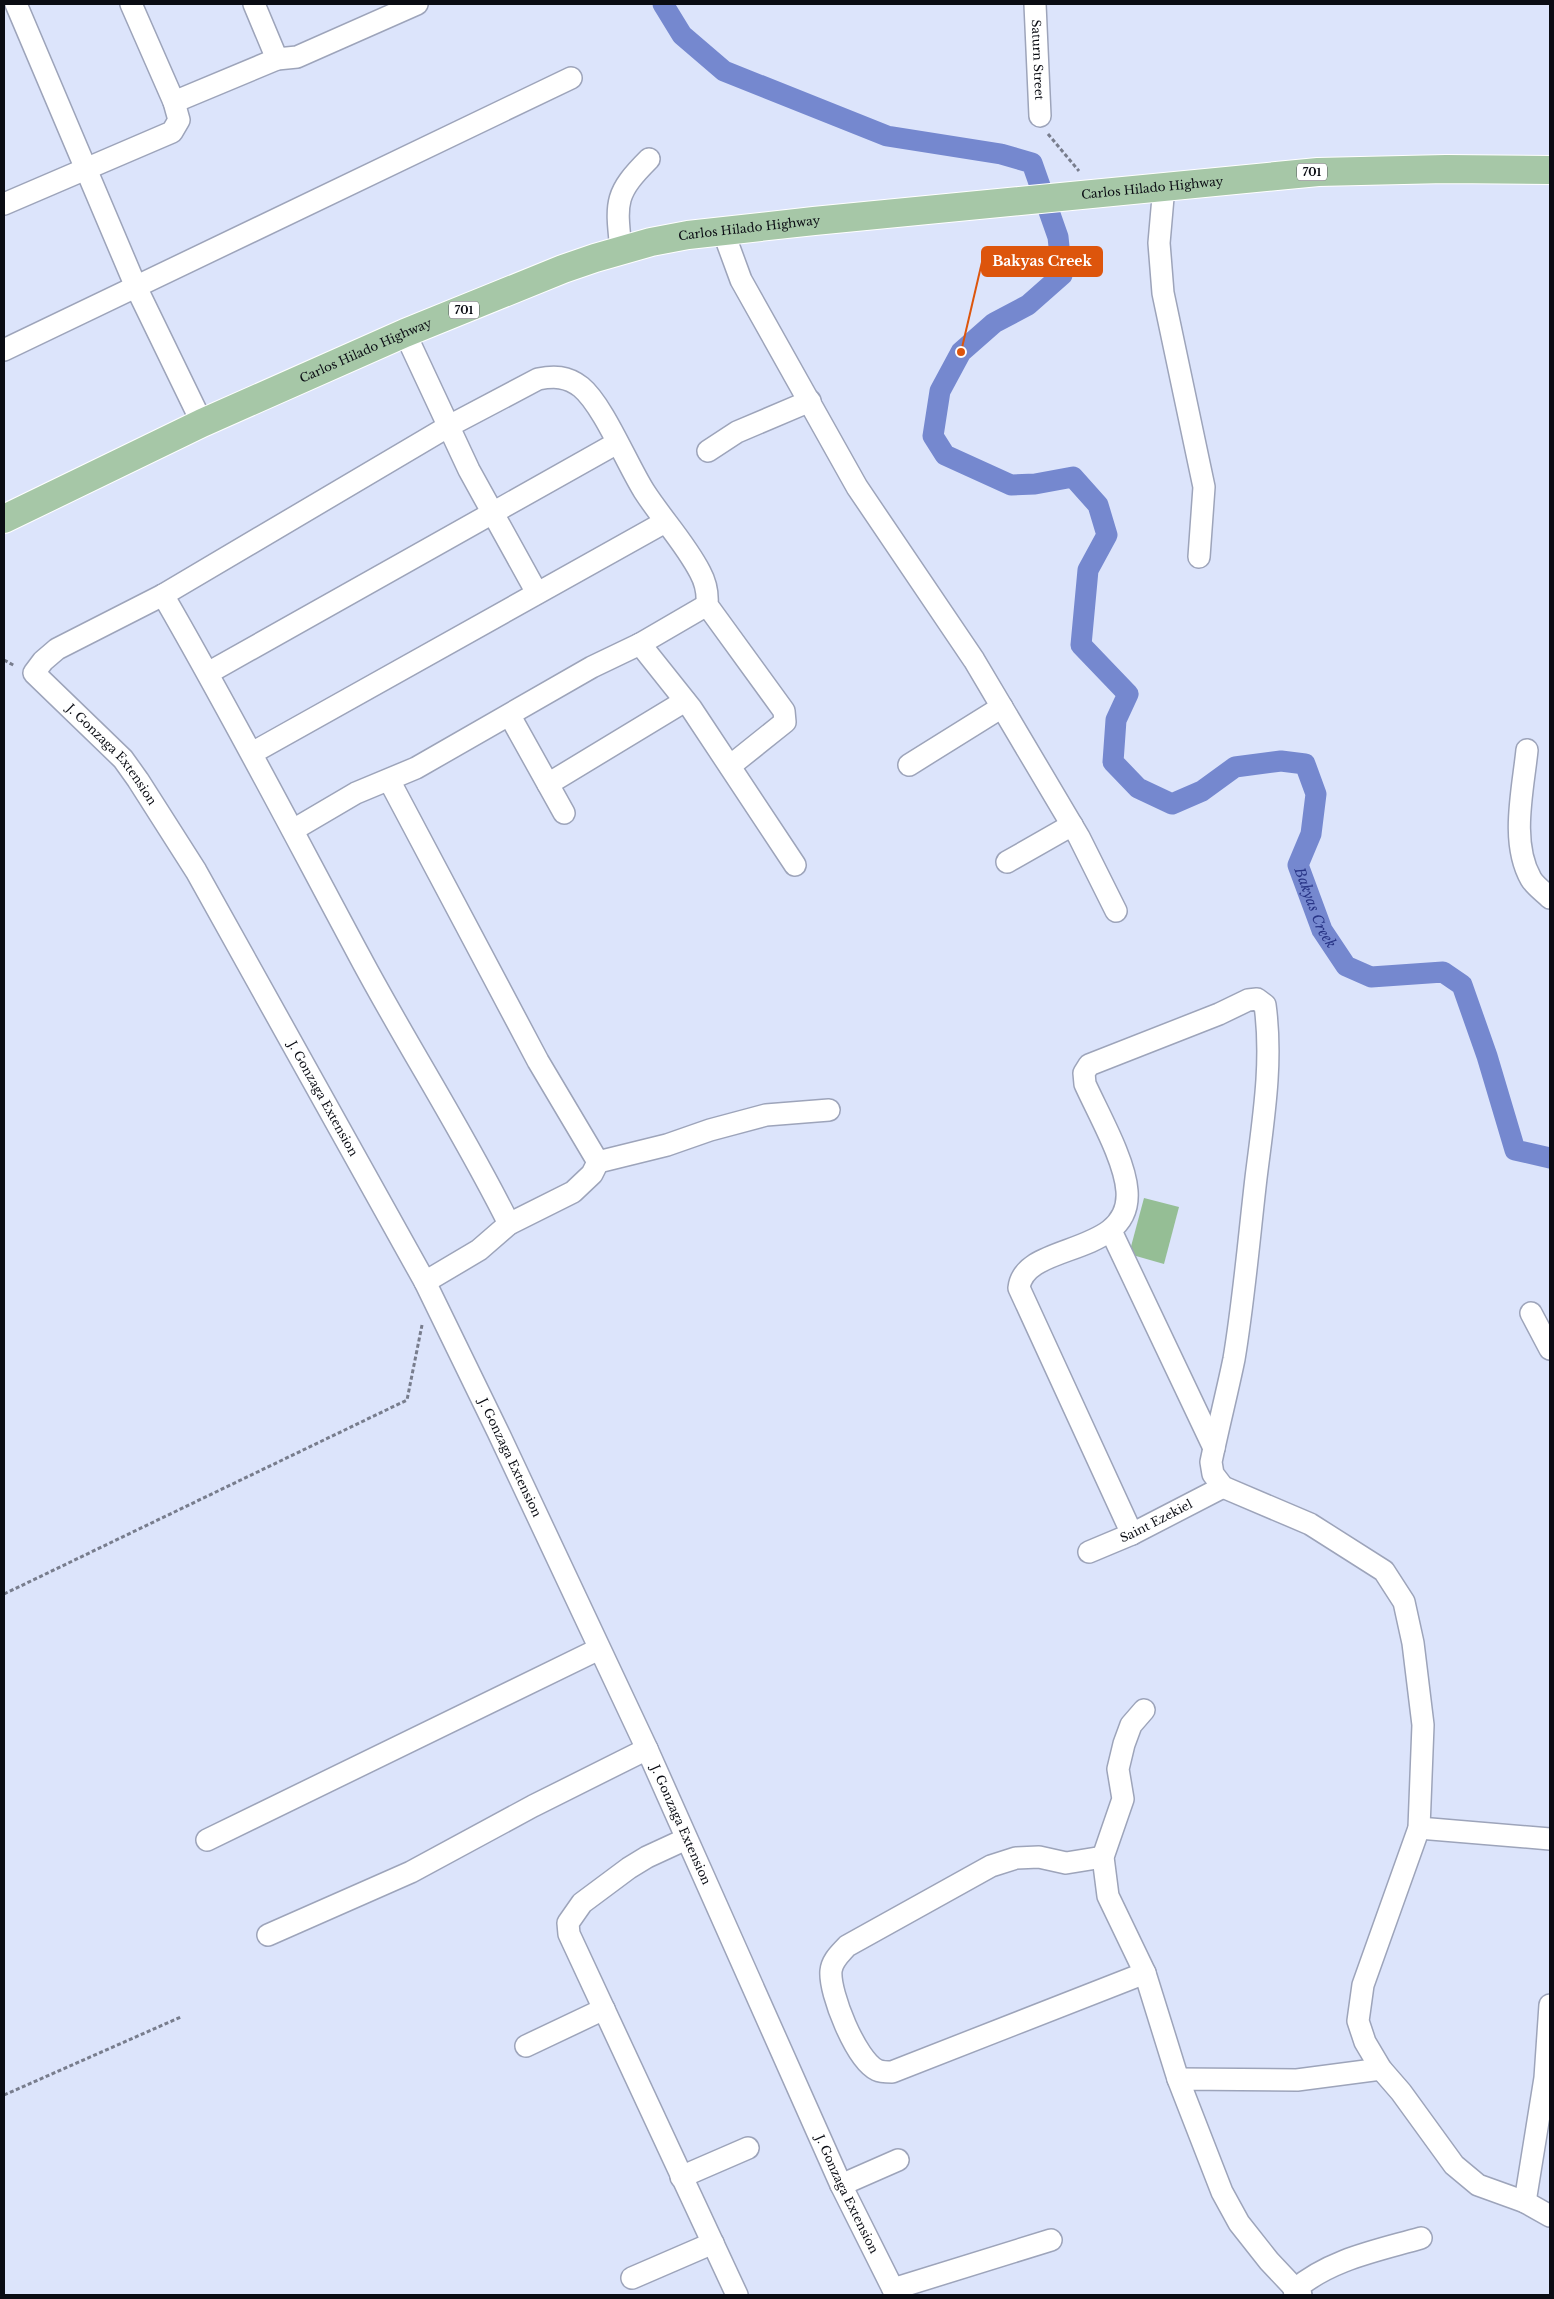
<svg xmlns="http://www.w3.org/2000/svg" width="1554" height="2299" viewBox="0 0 1554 2299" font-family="'Libre Baskerville',serif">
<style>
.green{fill:#95be95}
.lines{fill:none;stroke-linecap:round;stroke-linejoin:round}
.canal{stroke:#7588cf;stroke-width:21}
.minor-casing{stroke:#9da4ba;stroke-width:24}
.major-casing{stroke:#fff;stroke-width:30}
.path{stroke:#787d8d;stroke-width:3;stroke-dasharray:4 2.5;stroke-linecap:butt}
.minor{stroke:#fff;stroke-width:21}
.major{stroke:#a6c7a7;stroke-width:28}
.labels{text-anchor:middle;stroke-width:4;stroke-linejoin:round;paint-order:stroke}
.shield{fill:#fff;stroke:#54555a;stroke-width:1}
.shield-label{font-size:11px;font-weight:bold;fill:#0a0c13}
.street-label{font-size:12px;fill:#0a0c13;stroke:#fff}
.water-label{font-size:14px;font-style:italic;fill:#283486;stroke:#fff}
.leader{fill:none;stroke:#dd550c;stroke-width:2}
.callout-dot{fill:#dd550c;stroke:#fff;stroke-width:2}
.callout{fill:#dd550c;stroke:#dd550c;stroke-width:2}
.callout-label{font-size:14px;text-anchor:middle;font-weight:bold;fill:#fff}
</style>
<rect width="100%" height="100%" fill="#dce4fb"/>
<path class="green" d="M1144,1198L1179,1207L1164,1264L1129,1254Z"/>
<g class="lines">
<path class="canal" id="s1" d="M663,4L682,35L724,71L887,136L1001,154L1032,163L1058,237L1062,275L1028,305L994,323L961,352L940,391L933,436L945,455L1011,485L1035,484L1073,477L1098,505L1107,535L1088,570L1081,645L1128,694L1116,720L1113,762L1138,788L1172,804L1202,791L1235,767L1281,761L1305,764L1316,794L1311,834L1298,865L1322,930L1346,966L1371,977L1443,972L1462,985L1487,1056L1515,1150L1550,1158"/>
<g class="minor-casing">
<g id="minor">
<path d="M16,4L136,287L202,423"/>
<path d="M254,4L277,59"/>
<path id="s2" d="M1035,4L1040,116"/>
<path d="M174,102L277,59L297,57L417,4"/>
<path d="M1164,186L1159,243L1163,293L1204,487L1199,557"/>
<path d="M4,204L172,132L179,120L174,102L131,4"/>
<path d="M723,231L741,280L857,487L974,660L1079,837L1116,911"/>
<path d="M621,250C616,202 614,194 649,159"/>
<path d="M405,333L469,470L537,593"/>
<path d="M4,350L571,78"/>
<path d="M708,451L737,432L810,401"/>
<path d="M163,595C232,714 295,836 360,957C408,1047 464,1133 509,1224"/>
<path d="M640,644L691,708L795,865"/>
<path d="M208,673L617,443"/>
<path d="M510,716L564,813"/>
<path d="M1527,750C1523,790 1510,842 1531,879C1535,886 1544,892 1550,898"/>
<path d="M252,753L665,522"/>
<path d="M909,765L1002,707"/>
<path id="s3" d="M730,766L785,722L784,711L707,605C708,593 706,583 700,572C685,543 662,519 644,491C627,464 603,405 581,387C567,376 554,376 538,379L449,426L163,595L57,649L43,661L34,673L123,759L138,780L196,871L425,1282L498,1432L647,1749L841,2185L896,2295"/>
<path d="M389,780L538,1061L598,1162L592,1174L573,1192L509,1224L479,1250L425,1282"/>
<path d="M548,784L685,701"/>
<path d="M293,830L356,793L416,768L592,667L640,644L707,605"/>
<path d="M1007,862L1072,825"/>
<path d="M598,1162L667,1145L710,1130L766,1115L829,1110"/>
<path d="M1111,1231L1214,1448"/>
<path d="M1531,1313L1550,1349"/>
<path d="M1132,1534L1019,1288C1024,1241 1132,1258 1127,1191C1125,1160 1098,1113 1085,1084L1084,1073L1089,1065L1219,1014L1248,1000L1257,999L1265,1005C1273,1063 1263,1121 1256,1178C1249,1238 1244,1299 1234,1359C1227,1393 1218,1428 1211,1462L1213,1474L1223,1487L1310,1524L1384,1571L1404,1602L1413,1643L1423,1725L1419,1828L1363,1985L1358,2021L1365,2042L1381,2069L1401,2092L1454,2165L1478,2185L1525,2202L1550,2216"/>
<path id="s4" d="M1089,1552L1132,1534L1223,1487"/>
<path d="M1144,1710L1131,1725L1124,1744L1118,1769L1123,1799L1103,1857L1108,1896L1145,1973L1178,2079"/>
<path d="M1419,1828L1550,1839"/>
<path d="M686,1839L647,1857L629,1868L582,1903L568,1923L569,1934L737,2295"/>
<path d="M207,1840L599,1649"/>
<path d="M1103,1857L1066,1863L1039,1857L1016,1858L991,1866L847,1946C841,1953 832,1960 831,1971C829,1993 856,2060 877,2070C881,2072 888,2072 892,2072L1145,1973"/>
<path d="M268,1935L411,1872L533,1806L647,1749"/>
<path d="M526,2046L604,2009"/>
<path d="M681,2177L748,2148"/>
<path d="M841,2185L898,2160"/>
<path d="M1525,2202L1545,2078L1550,2005"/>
<path d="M632,2278L713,2243"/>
<path d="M893,2289L1051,2240"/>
<path d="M1294,2290C1331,2259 1376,2251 1421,2238"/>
<path d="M1301,2295L1269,2261L1239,2223L1222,2192L1178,2079L1297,2080L1381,2069"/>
</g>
</g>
<g class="major-casing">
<g id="major">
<path id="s5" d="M4,519L202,423L405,333L563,269L595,258L651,242L688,235L814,221L1318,172L1446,169L1550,170"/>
</g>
</g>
<path class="path" d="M1048,134L1079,171
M4,660L15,666
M4,1594L407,1400L422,1325
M4,2095L181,2017"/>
<use href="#minor" class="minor"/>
<use href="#major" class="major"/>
</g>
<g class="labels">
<g class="shield">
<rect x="1297" y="163.5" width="30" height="17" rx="4"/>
<rect x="449" y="301.5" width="30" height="17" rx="4"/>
</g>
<g class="shield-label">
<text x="1312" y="176">701</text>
<text x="464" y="314">701</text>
</g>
<g class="street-label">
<text dy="4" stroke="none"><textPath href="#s2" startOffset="56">Saturn Street</textPath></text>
<text dy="4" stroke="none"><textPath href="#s5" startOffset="1209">Carlos Hilado Highway</textPath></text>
<text dy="4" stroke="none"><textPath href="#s5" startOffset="804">Carlos Hilado Highway</textPath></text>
<text dy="4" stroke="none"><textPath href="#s5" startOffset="399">Carlos Hilado Highway</textPath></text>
<text dy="4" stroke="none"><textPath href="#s3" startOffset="1211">J. Gonzaga Extension</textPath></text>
<text dy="4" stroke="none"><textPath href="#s3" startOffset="1616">J. Gonzaga Extension</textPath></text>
<text dy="4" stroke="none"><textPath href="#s3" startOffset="2021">J. Gonzaga Extension</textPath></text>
<text dy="4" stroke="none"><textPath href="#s4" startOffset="74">Saint Ezekiel</textPath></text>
<text dy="4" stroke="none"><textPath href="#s3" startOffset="2426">J. Gonzaga Extension</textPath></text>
<text dy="4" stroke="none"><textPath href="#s3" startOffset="2831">J. Gonzaga Extension</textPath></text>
</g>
<g class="water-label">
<text dy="5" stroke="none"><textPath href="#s1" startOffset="1599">Bakyas Creek</textPath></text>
</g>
</g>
<path class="leader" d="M961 352L982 262"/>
<circle class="callout-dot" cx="961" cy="352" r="5"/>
<rect class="callout" x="982" y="247" width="120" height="29" rx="5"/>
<g class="callout-label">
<text x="1042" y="266">Bakyas Creek</text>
</g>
<rect width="1554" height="2299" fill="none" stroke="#0a0c13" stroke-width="10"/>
</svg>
